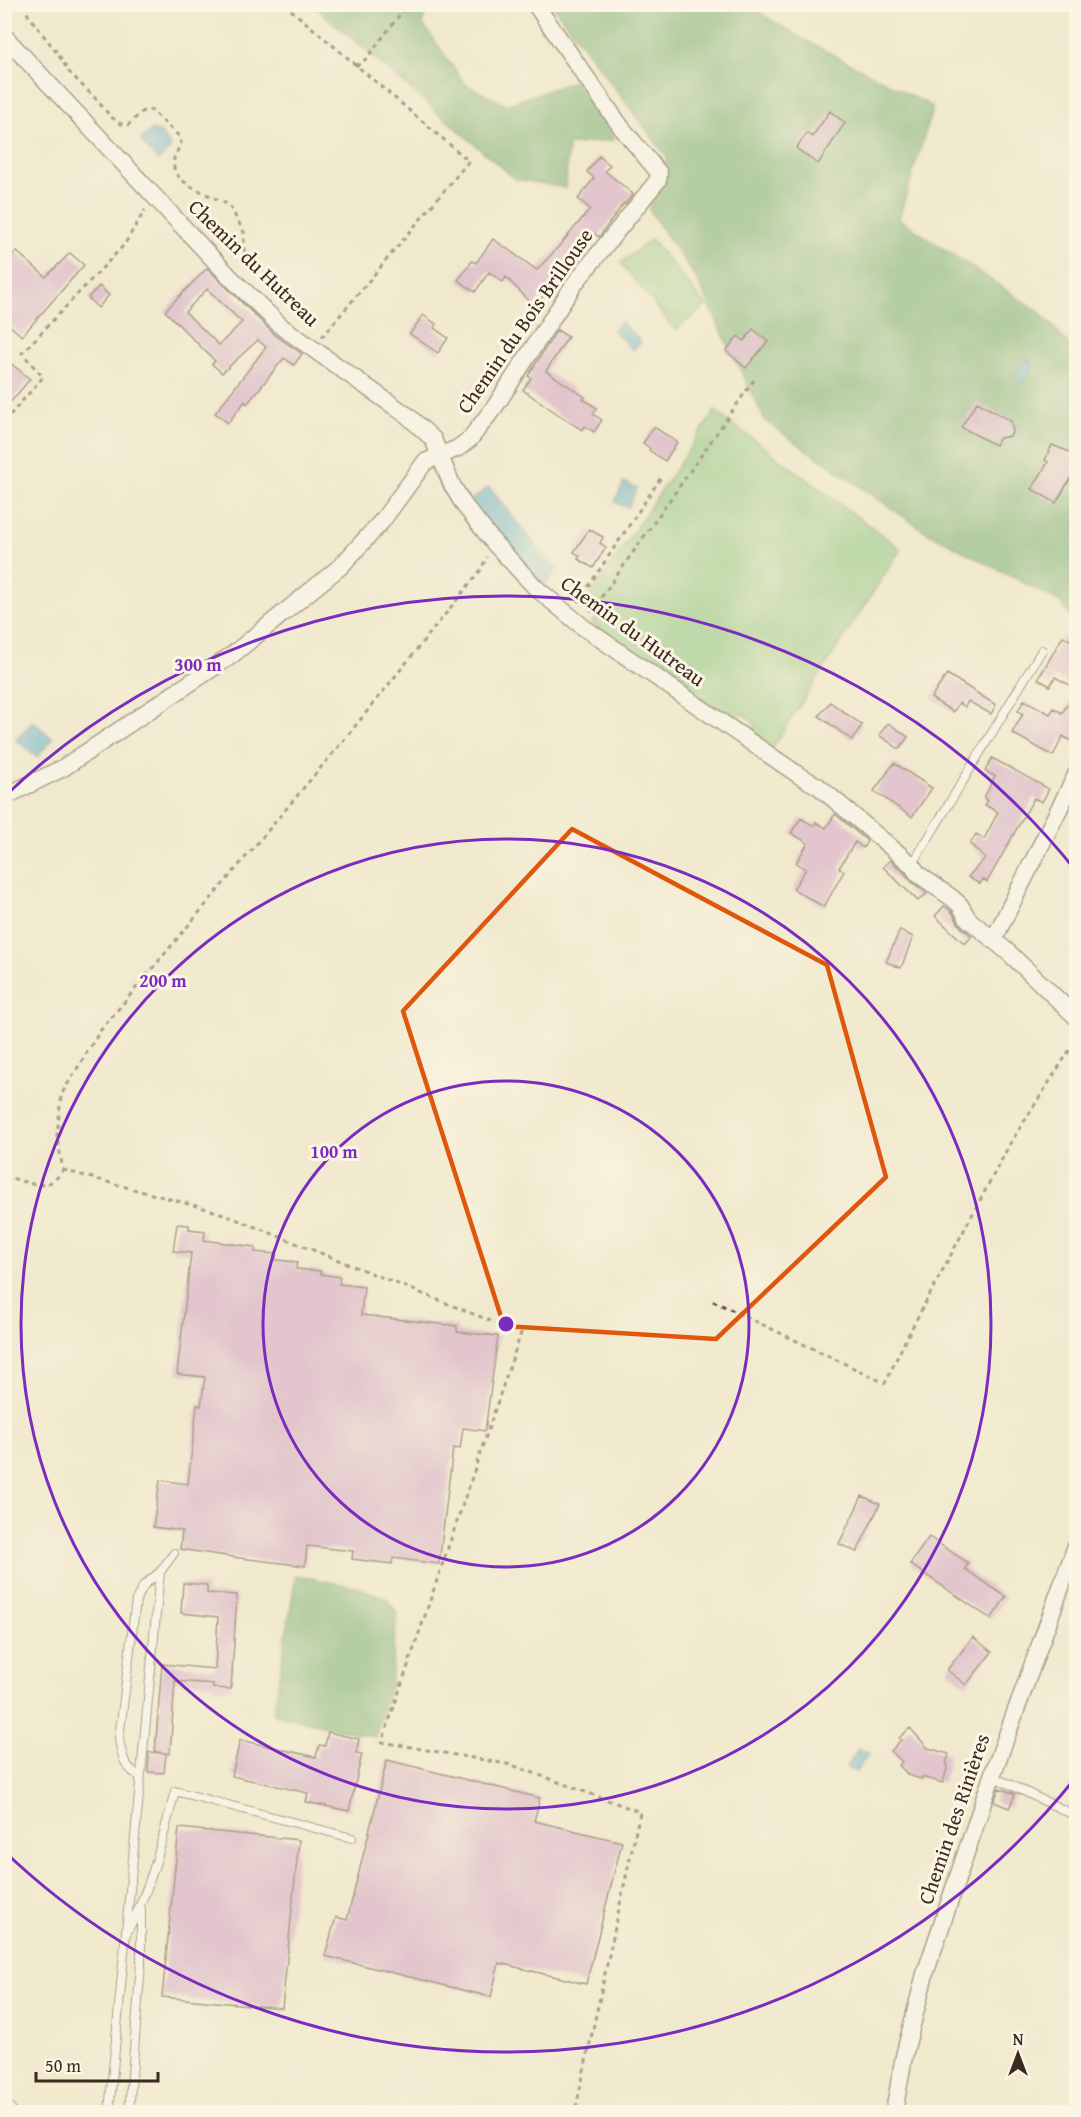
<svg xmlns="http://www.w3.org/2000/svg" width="1081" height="2117" viewBox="0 0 1081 2117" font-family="'Gentium Book Plus',serif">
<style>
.green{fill:#86c67e;stroke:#60784e;stroke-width:1.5}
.forest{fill:#6cab6d;stroke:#546a46;stroke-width:1.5}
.water{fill:#50a9cd;stroke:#466a76;stroke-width:1.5}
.building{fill:#d099cc;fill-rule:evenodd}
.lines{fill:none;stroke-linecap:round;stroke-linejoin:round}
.service-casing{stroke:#564738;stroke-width:10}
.minor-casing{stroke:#564738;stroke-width:19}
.tertiary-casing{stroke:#564738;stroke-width:22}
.path{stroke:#564738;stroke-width:3;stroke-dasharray:4.5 4.5;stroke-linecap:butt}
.service{stroke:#fff;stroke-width:8}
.minor{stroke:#fff;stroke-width:16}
.tertiary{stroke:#fff;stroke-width:20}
.marked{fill:none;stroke:#df570d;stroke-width:4.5;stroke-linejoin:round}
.ring{fill:none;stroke:#7b2cbf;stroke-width:3}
.labels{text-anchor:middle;stroke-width:6;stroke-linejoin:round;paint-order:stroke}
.street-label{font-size:21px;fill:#3b2a1e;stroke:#fcf5e5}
.centre{fill:#7b2cbf;stroke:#fcf5e5;stroke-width:3}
.ring-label{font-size:18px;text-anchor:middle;font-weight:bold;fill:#7b2cbf;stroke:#fcf5e5;stroke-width:6;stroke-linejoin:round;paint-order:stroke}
</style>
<rect width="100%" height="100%" fill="#fcf5e5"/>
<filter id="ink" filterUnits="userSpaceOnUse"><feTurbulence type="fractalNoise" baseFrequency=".0167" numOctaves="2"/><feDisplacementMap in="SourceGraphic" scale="12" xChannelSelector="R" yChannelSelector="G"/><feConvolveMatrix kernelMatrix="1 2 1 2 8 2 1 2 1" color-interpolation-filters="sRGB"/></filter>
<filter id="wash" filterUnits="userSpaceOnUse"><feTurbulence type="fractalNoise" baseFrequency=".008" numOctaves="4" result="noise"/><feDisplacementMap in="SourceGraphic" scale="24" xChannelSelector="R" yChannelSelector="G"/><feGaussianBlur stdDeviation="1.35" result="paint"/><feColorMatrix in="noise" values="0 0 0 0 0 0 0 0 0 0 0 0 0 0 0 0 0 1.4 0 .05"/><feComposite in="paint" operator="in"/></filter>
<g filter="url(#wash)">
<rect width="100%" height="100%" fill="#f1e9cd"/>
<path class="green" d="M651,239L706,306L675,330L621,263Z
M715,411L901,549L773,747L755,736L754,722L743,714L727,716L604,635L592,623L600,611L587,600Z"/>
<path class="forest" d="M313,5H429L422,23L465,84L506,105L574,81L615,140L568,145L566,188L515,179Z
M552,5H747L801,38L933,107L899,219L1041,313L1076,352V622L1060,602L923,530L765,421L696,278L649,210L667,157Z
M296,1575L360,1588L386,1598L397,1613L391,1684L375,1737L273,1714Z"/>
<path class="water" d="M151,130L161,133L171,148L158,161L140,140Z
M621,321L641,342L633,350L613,330Z
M1026,360L1032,363V369L1024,382H1018L1015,375L1023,362Z
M624,482L637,488L628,508L615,502Z
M489,487L546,559L557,568L546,585L518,561L470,501Z
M33,721L53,739L37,757L16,740Z
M859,1748L869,1753L856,1772L847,1767Z"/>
<g id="blocks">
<path class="building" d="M830,111L845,123L818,164L796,148L807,133L812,137Z
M599,156L610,165L605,171L633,194L625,204L624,203L599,237L594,233L576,256L579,258L534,306L506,277L503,282L489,272L475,292L458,280L472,261L476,263L493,239L537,270L561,244L590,209L578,199L594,178L587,172Z
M16,251L46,277L70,253L84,265L22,336L4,321V265Z
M207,268L275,335L302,354L294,365L284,358L247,404L245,401L228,423L215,413L266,347L258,340L222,373L212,364L215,361L165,311ZM207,289L242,322L219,345L185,312Z
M99,286L109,295L98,308L88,298Z
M423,315L436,324L434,328L448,338L438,353L410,334Z
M753,329L768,341L746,368L726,351L738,336L744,341Z
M557,330L568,337L546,371L585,397L583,399L597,408L593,414L602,420L594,432L585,426L582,430L568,421L523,390L531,378L528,376Z
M4,358L30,379L4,410Z
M977,402L1011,421L1013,431L1010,436L1000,438L995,445L961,427Z
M654,427L677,442L665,461L649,450L650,448L643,443Z
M1052,445L1077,455V467L1056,503L1032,489L1048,462L1045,460Z
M589,529L603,537L600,543L606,547L593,568L578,559L580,556L574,552Z
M1063,636L1077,644V689L1055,677L1050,686L1038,679Z
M947,674L996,705L991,714L968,701L965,707L959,703L953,712L931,698Z
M1077,691V744L1063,736L1053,756L1012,733L1023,714L1018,711L1024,700L1050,714L1054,708L1062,713Z
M830,702L862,725L852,740L819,716Z
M888,723L908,737L899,749L879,735Z
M992,758L1049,789L1042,802L1034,798L987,882L983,879L980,884L968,877L985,858L970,844L976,834L984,839L998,812L985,805L988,801L984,798L995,776L985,771Z
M894,763L932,788L912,817L874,791Z
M835,814L867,841L863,848L855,842L839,868L844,871L824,907L793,889L806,869L796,863L808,843L791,833L801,818L814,826L816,822L826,828Z
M890,860L904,872L912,882L927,893L918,901L883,867Z
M944,906L952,912L961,927L972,936L965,944L935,916Z
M900,930L913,937L901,968L886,962Z
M177,1224L189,1225V1229L205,1231L204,1240L255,1247V1252L276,1254V1260L297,1262L296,1269L321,1271L320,1274L340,1277L339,1284L364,1287L361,1315L457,1326V1332L498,1336L485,1431L463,1428L460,1449L453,1448L439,1564L393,1558L392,1564L352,1559L353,1551L307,1546L305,1566L240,1558L180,1549L182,1531L153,1527L160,1480L188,1484L197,1405L201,1406L205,1377L177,1374L191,1253L173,1251Z
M862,1496L880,1504L857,1552L839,1544Z
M929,1537L968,1563L965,1569L1006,1597L991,1619L910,1564Z
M183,1583L207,1585V1593L237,1595L231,1689L213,1688V1684L175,1681L170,1754L166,1753L164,1773L148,1772L149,1752L165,1753L155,1752L162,1664L215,1669L218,1617L181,1613Z
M973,1637L992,1652L966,1685L947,1670Z
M910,1728L928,1748L949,1754L946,1765H948L943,1783L922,1777L921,1779L908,1775L899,1765L902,1762L891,1751L901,1740L899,1738Z
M328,1732L359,1739L356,1753L362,1754L349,1811L306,1802L308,1793L232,1776L240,1740L316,1757L319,1745L325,1746Z
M387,1760L540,1798L534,1821L622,1842L586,1984L499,1963L491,1997L325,1956L336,1917L347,1920Z
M999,1788L1015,1794L1009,1808L994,1802Z
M179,1828L299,1840L282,2008L162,1997Z"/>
</g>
</g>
<g filter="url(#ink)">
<use href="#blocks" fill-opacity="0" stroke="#564738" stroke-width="1.5"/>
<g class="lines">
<g class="service-casing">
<path id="service" d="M912,865L1042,650
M992,1776L1076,1816
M140,1777C124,1767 122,1757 119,1739L136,1600L144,1585L160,1572
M126,1934C151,1889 162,1841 175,1791L352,1838
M109,2112L160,1572L174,1553
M129,2112L141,1964V1909"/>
</g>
<g class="minor-casing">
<path id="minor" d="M4,36L229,276L282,327L408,416L433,439L452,485L464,505L494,543L536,588L583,627L800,776L818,786L912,865L918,874L952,898L960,905L968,919L1008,952L1076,1017
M4,797L63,768L232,655L341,566L382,521L425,462L458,448L470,439L496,405L575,283L658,180L659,173L621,127L535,4
M992,938L997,933L1076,775
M894,2112L904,2056L925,1974L992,1776L1076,1546"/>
</g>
<g class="tertiary-casing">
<path id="tertiary" d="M4,2110L6,2112"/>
</g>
<path class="path" d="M24,4L28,15L58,54L69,72L95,98L111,117L121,124L128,125L143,111L151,110L179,136L181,143L174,158V168L178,176L188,185L229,205L244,232V256L251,268L282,302
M284,4L469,161L322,337
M356,66L366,59L408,4
M4,422L43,377L22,353L124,245L145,210
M578,602L662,476
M591,612L754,380
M63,1170L218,1212L521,1333L382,1742L512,1765L640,1812L575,2112
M4,1176C30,1182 46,1195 63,1170L57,1136L61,1095L100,1031L348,735L480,571L487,557
M713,1301L885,1383L906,1339L1011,1142L1076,1040"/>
<use href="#service" class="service"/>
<use href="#minor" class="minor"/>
<use href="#tertiary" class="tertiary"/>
</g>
</g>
<path d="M0 0H1081V2117H0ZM572,829L827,965L886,1177L716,1339L504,1326L403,1011Z" fill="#f1e9cd" fill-opacity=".55" fill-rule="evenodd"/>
<path class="marked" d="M572,829L827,965L886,1177L716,1339L504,1326L403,1011Z"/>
<g class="ring">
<circle cx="506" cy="1324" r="243"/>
<circle cx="506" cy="1324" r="485"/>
<path d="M1076 1777A728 728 0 0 1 5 1852M5 796A728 728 0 0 1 1076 871"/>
</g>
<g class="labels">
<g class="street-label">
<text transform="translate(254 263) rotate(44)" y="7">Chemin du Hutreau</text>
<text transform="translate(525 321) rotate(-55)" y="7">Chemin du Bois Brillouse</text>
<text transform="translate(633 631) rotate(36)" y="7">Chemin du Hutreau</text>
<text transform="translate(954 1819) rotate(-71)" y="7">Chemin des Rinières</text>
</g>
</g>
<circle cx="506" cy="1324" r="9" class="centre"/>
<g class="ring-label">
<text x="198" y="671">300 m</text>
<text x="163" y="987">200 m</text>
<text x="334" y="1158">100 m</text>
</g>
<rect width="1081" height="2117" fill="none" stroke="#fcf5e5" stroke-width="24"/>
<g transform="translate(1018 2054)" stroke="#fcf5e5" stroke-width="4.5" paint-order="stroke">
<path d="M0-4.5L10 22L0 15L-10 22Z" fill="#3b2a1e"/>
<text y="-9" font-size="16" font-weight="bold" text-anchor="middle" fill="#3b2a1e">N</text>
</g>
<path d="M36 2072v9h122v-9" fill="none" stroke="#3b2a1e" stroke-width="3"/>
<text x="45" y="2072" font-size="18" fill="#3b2a1e" stroke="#fcf5e5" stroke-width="4.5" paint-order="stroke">50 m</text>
</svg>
